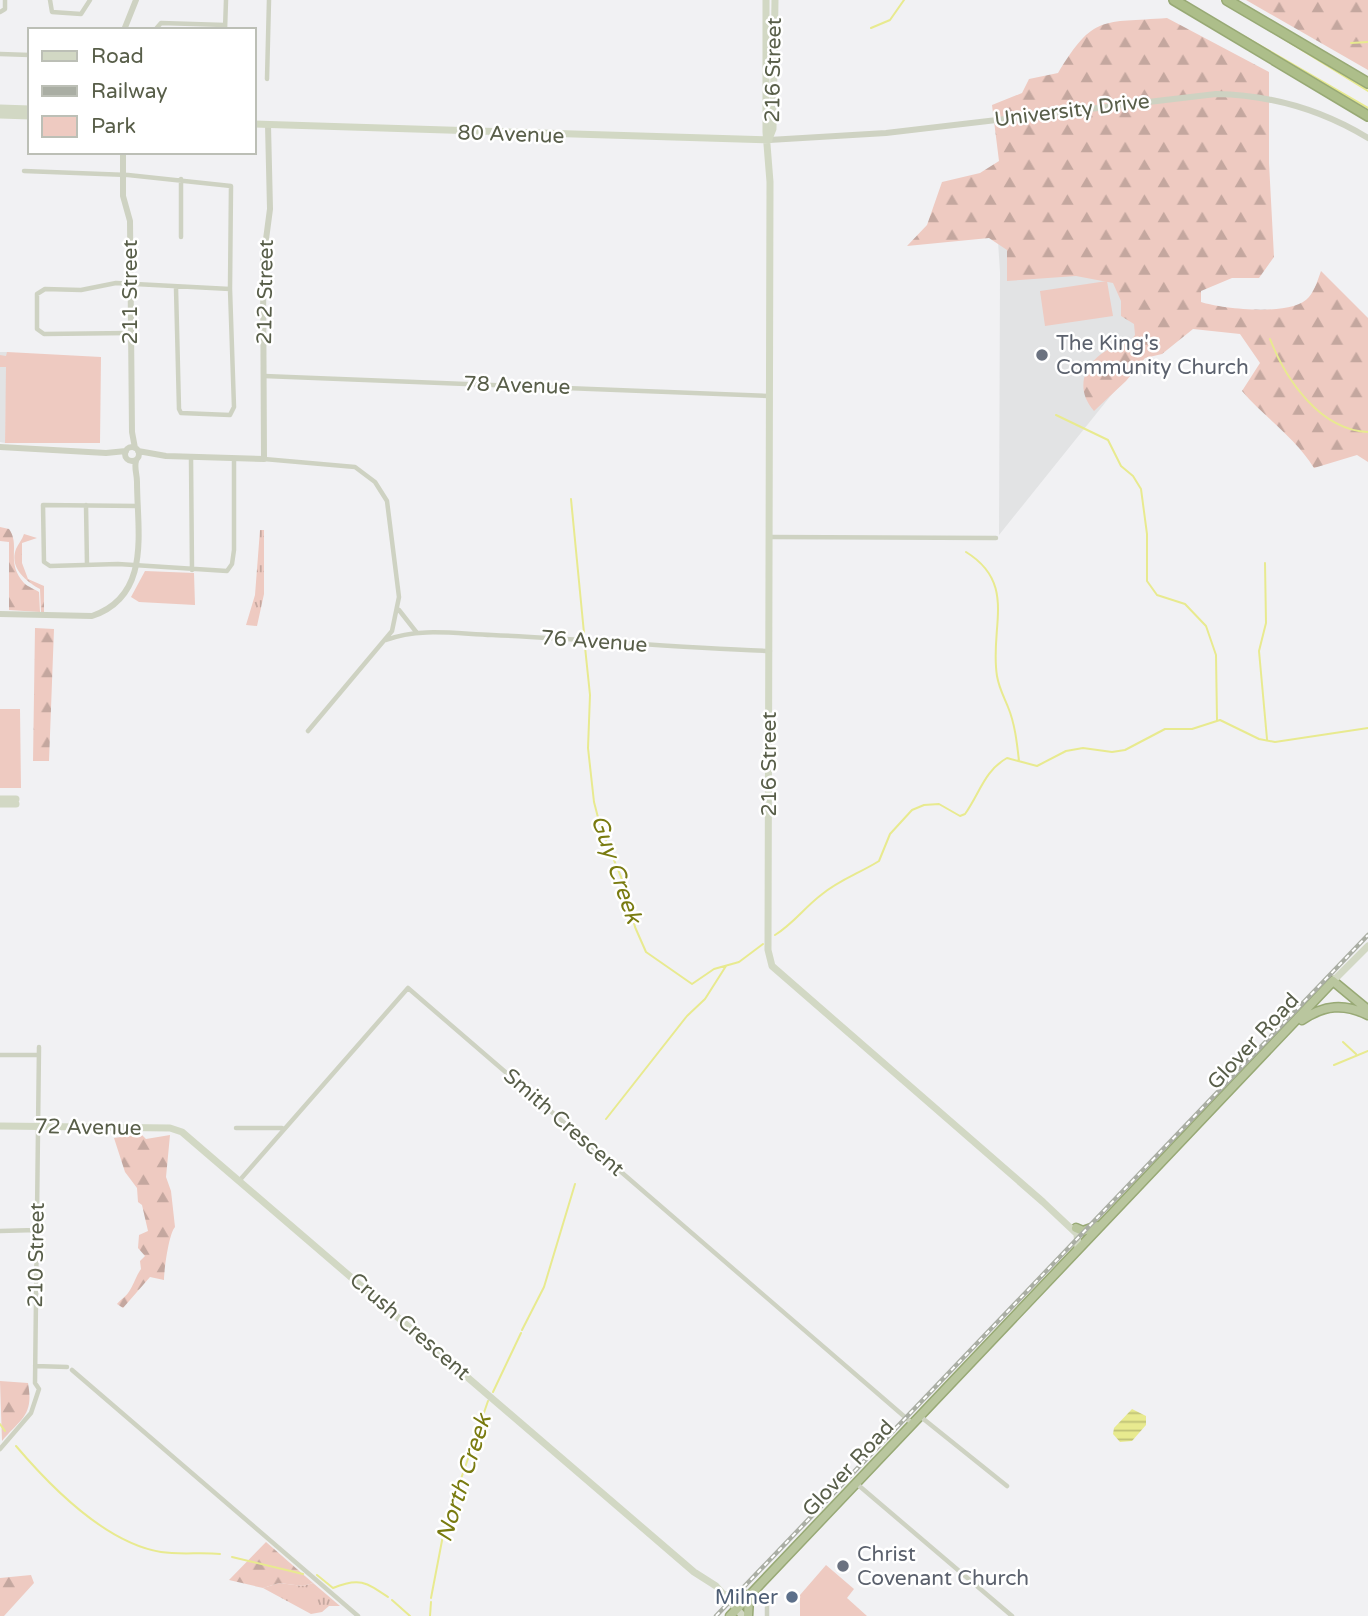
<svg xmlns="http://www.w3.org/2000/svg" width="1368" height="1616" viewBox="0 0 1368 1616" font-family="'Varela Round',sans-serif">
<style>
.education{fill:#e2e3e4}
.grass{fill:url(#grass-tufts)}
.forest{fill:url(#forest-firs)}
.green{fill:#eecac1}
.water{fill:url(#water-rules)}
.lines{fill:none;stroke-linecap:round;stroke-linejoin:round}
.stream{stroke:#e8ea8f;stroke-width:2}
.trunk-casing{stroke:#98a975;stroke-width:11}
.motorway-casing{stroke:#98a975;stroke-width:12}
.minor{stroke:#ced2c2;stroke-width:4.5}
.tertiary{stroke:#ced2c2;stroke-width:6}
.secondary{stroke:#d2d8c4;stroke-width:7}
.trunk{stroke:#b9c69e;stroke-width:8}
.motorway{stroke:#adbe8a;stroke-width:9}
.rail-casing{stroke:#aaaea4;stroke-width:4.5}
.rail{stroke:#fff;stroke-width:2;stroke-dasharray:5;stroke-linecap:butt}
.worship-dot{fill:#6b7280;stroke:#fff;stroke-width:2.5}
.service-dot{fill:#5c6f8a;stroke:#fff;stroke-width:2.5}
.labels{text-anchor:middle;stroke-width:5;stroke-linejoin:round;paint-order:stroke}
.street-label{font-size:21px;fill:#585e49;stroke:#fff}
.worship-label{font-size:21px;fill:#5b616d;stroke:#fff;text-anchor:start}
.service-label{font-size:21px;fill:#4e5e75;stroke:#fff;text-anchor:end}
.water-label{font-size:23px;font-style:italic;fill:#797b10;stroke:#fff}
</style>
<defs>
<pattern id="grass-tufts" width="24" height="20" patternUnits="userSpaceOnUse" patternTransform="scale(1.75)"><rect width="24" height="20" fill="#eecac1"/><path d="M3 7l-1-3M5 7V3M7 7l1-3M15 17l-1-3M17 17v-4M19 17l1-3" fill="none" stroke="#c4a79f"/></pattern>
<pattern id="forest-firs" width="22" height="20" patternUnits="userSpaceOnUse" patternTransform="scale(1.75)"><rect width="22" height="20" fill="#eecac1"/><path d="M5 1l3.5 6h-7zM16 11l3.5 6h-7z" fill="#c4a79f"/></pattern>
<pattern id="water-rules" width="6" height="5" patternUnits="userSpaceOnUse" patternTransform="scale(1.75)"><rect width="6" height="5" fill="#e8ea8f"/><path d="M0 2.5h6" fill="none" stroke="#bfc177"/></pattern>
</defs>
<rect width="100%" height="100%" fill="#f1f1f3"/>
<path class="education" d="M998,241L1202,282L999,535L1000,272Z
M0,352H7L5,443L0,442Z"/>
<path class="grass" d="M260,530H264V594L257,626L246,625L255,595Z
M279,1583L303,1586L313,1583L340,1606H329L322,1612L311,1614L263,1588Z"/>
<path class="forest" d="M1246,0H1368V70Z
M1167,18L1269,72V163L1274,257L1259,278H1232L1201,291V302C1223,309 1293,317 1309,297C1315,290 1318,279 1321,271L1368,318V462L1357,455L1314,468C1295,437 1265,418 1242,391L1260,363L1240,334L1193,329L1162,354L1145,358L1126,381L1094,411C1067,380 1096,347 1129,343L1135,335L1134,324L1121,316V301L1113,283L1076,276L1007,281V250L989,238L907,246L927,225L942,182L980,173L999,161L992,105L1022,93L1029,79L1058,73C1094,14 1102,23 1167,18Z
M0,527L9,529C21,546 5,562 24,583C28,587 35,589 39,592L40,612L9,610V542L0,541Z
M24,534L37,538L22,543V563L28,579L44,586V612H41L40,589C26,581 9,568 16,549C18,544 22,540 24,534Z
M35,628L54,629L49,761H33Z
M141,1134L146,1139L170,1135L166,1177L171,1191L175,1227C169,1233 164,1270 164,1280L150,1277L123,1308L117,1304C121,1299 127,1296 130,1290C135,1282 136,1276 141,1269L140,1261L145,1256L138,1248L139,1235L148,1231L142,1205L138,1202L137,1188L125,1172L114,1138Z
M0,1381L28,1383C34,1416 21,1418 2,1441Z
M266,1542L313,1583L303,1586L279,1583L263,1588L229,1580Z
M31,1575L34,1583L4,1616H0V1578Z"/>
<path class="green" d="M1107,281L1113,316L1045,326L1040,291Z
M7,352L101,357L100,443H5L6,367H0V355L6,356Z
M145,571L194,573L195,605L139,602L131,597Z
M0,709H20L21,788H0Z
M826,1565L854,1589L847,1598L867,1616H800V1595Z"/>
<path class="water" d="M1132,1409L1146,1416V1425L1132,1441L1120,1442L1113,1434L1114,1428Z"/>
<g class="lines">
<path class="stream" d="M871,28L890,20L904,0
M1271,31L1368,91
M1242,35L1368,108
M1351,43L1368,42
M1270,339C1286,380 1320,430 1368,432
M1056,415L1108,440L1121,466L1133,476L1141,489L1147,534V581L1157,595L1185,604L1206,626L1216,655L1217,720
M571,499L584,633
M966,552C1018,584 989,628 997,676C999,688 1004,697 1008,707C1015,724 1017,743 1019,761
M1265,563L1266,623L1259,651L1267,739
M585,647L590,695L588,748L594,802L601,829L624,884L635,927L646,952L692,984L714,969L739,962L763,944
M775,935C793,924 804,908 821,895C839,880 860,873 879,861L890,834L912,810L924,805L939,804L960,816L965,814C980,793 984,771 1007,758L1037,766L1066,751L1083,748L1112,752L1125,750L1165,729H1192L1220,720L1259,739L1275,742L1368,728
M1343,1042L1356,1054
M1334,1065L1368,1051
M606,1119L687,1016L705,999L726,966
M522,1330L544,1287L575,1184
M493,1392L521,1333
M0,1424L5,1431
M16,1446C50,1486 106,1543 161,1552C180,1555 201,1552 220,1554
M232,1557L303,1574
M317,1575L333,1588C359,1577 366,1582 388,1597
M431,1598L445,1525L488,1401
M392,1600L410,1616
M430,1616L431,1602"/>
<g class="trunk-casing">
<path id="trunk" d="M1302,1020C1324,1005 1344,1003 1368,1015
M1076,1228L1083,1231L1097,1226
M727,1597L749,1595
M730,1616L1333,981L1368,1010
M748,1616L749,1598"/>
</g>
<g class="motorway-casing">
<path id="motorway" d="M1174,0L1368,116
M1227,0L1368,83"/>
</g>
<path class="minor" d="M50,0L52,12L81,14L90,0
M0,12L5,9V0
M155,30L161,23L225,25
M225,30L226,0
M0,54L30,55
M267,79L269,0
M24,171L128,175L231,186L230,289L234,407L230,415L181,413L179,409L176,288
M181,237V179
M130,333L44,334L37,329V294L45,289L81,290L116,283L230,289
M264,376L769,396
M191,458L192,570
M264,459L355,467L375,482L387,501L399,597L392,631L308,731
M86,505L87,565
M138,506L43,505L44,562L50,566L118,564L227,571L232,564L234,550V460
M770,537L996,538
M399,610L417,633
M386,640C419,627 458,634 492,635C585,639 677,648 770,651
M0,1055H39
M236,1128H282
M239,1181L408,988L913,1424
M0,1231L36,1230
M35,1366L67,1367
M72,1370L358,1616
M921,1417L1007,1486
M0,1449L31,1413L39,1389L35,1383L39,1047
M857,1484L1012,1616
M767,1597V1616"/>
<path class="tertiary" d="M124,30L136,0
M769,140L886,133L1216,94C1271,95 1322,110 1368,138
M123,152V196L130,221L132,432L135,448
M125 454a7 7 0 1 1 14 0a7 7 0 1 1-14 0Z
M0,447L106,453L126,451
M138,451L166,456L264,459L263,262L270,209L268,125
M0,614L92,616C152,596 137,530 137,482C137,474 134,468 136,461"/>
<path class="secondary" d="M766,0V132L770,182L768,950L772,966L1043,1202L1077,1234L1078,1248
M0,108L30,109
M0,115L30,116
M254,124L769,140
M769,139L773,129L775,0
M0,799H16
M0,804H16
M1333,981L1368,946
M0,1126L170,1128L182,1132L694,1572L716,1586L743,1616"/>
<use href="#trunk" class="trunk"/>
<use href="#motorway" class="motorway"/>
<g class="rail-casing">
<path id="rail" d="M716,1616L1368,935"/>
</g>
<use href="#rail" class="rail"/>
</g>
<g class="worship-dot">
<circle cx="1042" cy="355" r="7"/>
<circle cx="843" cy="1566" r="7"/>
</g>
<circle class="service-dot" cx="792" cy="1597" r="7"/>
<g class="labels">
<g class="street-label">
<text transform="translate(773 70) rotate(-89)" y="7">216 Street</text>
<text transform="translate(1072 110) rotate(-7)" y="7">University Drive</text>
<text transform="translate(511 134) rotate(2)" y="7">80 Avenue</text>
<text transform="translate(130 292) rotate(-90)" y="7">211 Street</text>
<text transform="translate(265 292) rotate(-89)" y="7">212 Street</text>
<text transform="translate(517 385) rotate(2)" y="7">78 Avenue</text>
<text transform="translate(594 641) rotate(4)" y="7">76 Avenue</text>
<text transform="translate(769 764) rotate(-90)" y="7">216 Street</text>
<text transform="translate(1253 1041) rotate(-47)" y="7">Glover Road</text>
<text transform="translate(564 1122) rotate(41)" y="7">Smith Crescent</text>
<text transform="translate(88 1127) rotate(1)" y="7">72 Avenue</text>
<text transform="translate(36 1255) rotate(-89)" y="7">210 Street</text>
<text transform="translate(410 1326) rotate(41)" y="7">Crush Crescent</text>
<text transform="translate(848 1468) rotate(-47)" y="7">Glover Road</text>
</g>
<g class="worship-label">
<text x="1056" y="350">The King's<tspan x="1056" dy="24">Community Church</tspan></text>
<text x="857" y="1561">Christ<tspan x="857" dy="24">Covenant Church</tspan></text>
</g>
<g class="service-label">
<text x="778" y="1604">Milner</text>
</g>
<g class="water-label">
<text transform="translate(617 869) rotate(71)" y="8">Guy Creek</text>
<text transform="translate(463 1478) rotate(-72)" y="8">North Creek</text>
</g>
</g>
<rect x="28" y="28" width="228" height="126" fill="#ffffff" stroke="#bcbfb6" stroke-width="2"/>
<rect x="42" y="51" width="35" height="10" fill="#d2d8c4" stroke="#bcbfb6" stroke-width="2"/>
<text x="91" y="63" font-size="21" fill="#585e49">Road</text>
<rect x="42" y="86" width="35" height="10" fill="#aaaea4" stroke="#bcbfb6" stroke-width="2"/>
<text x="91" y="98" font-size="21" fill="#585e49">Railway</text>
<rect x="42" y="116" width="35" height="21" fill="#eecac1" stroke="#bcbfb6" stroke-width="2"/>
<text x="91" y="133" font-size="21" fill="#585e49">Park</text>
</svg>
